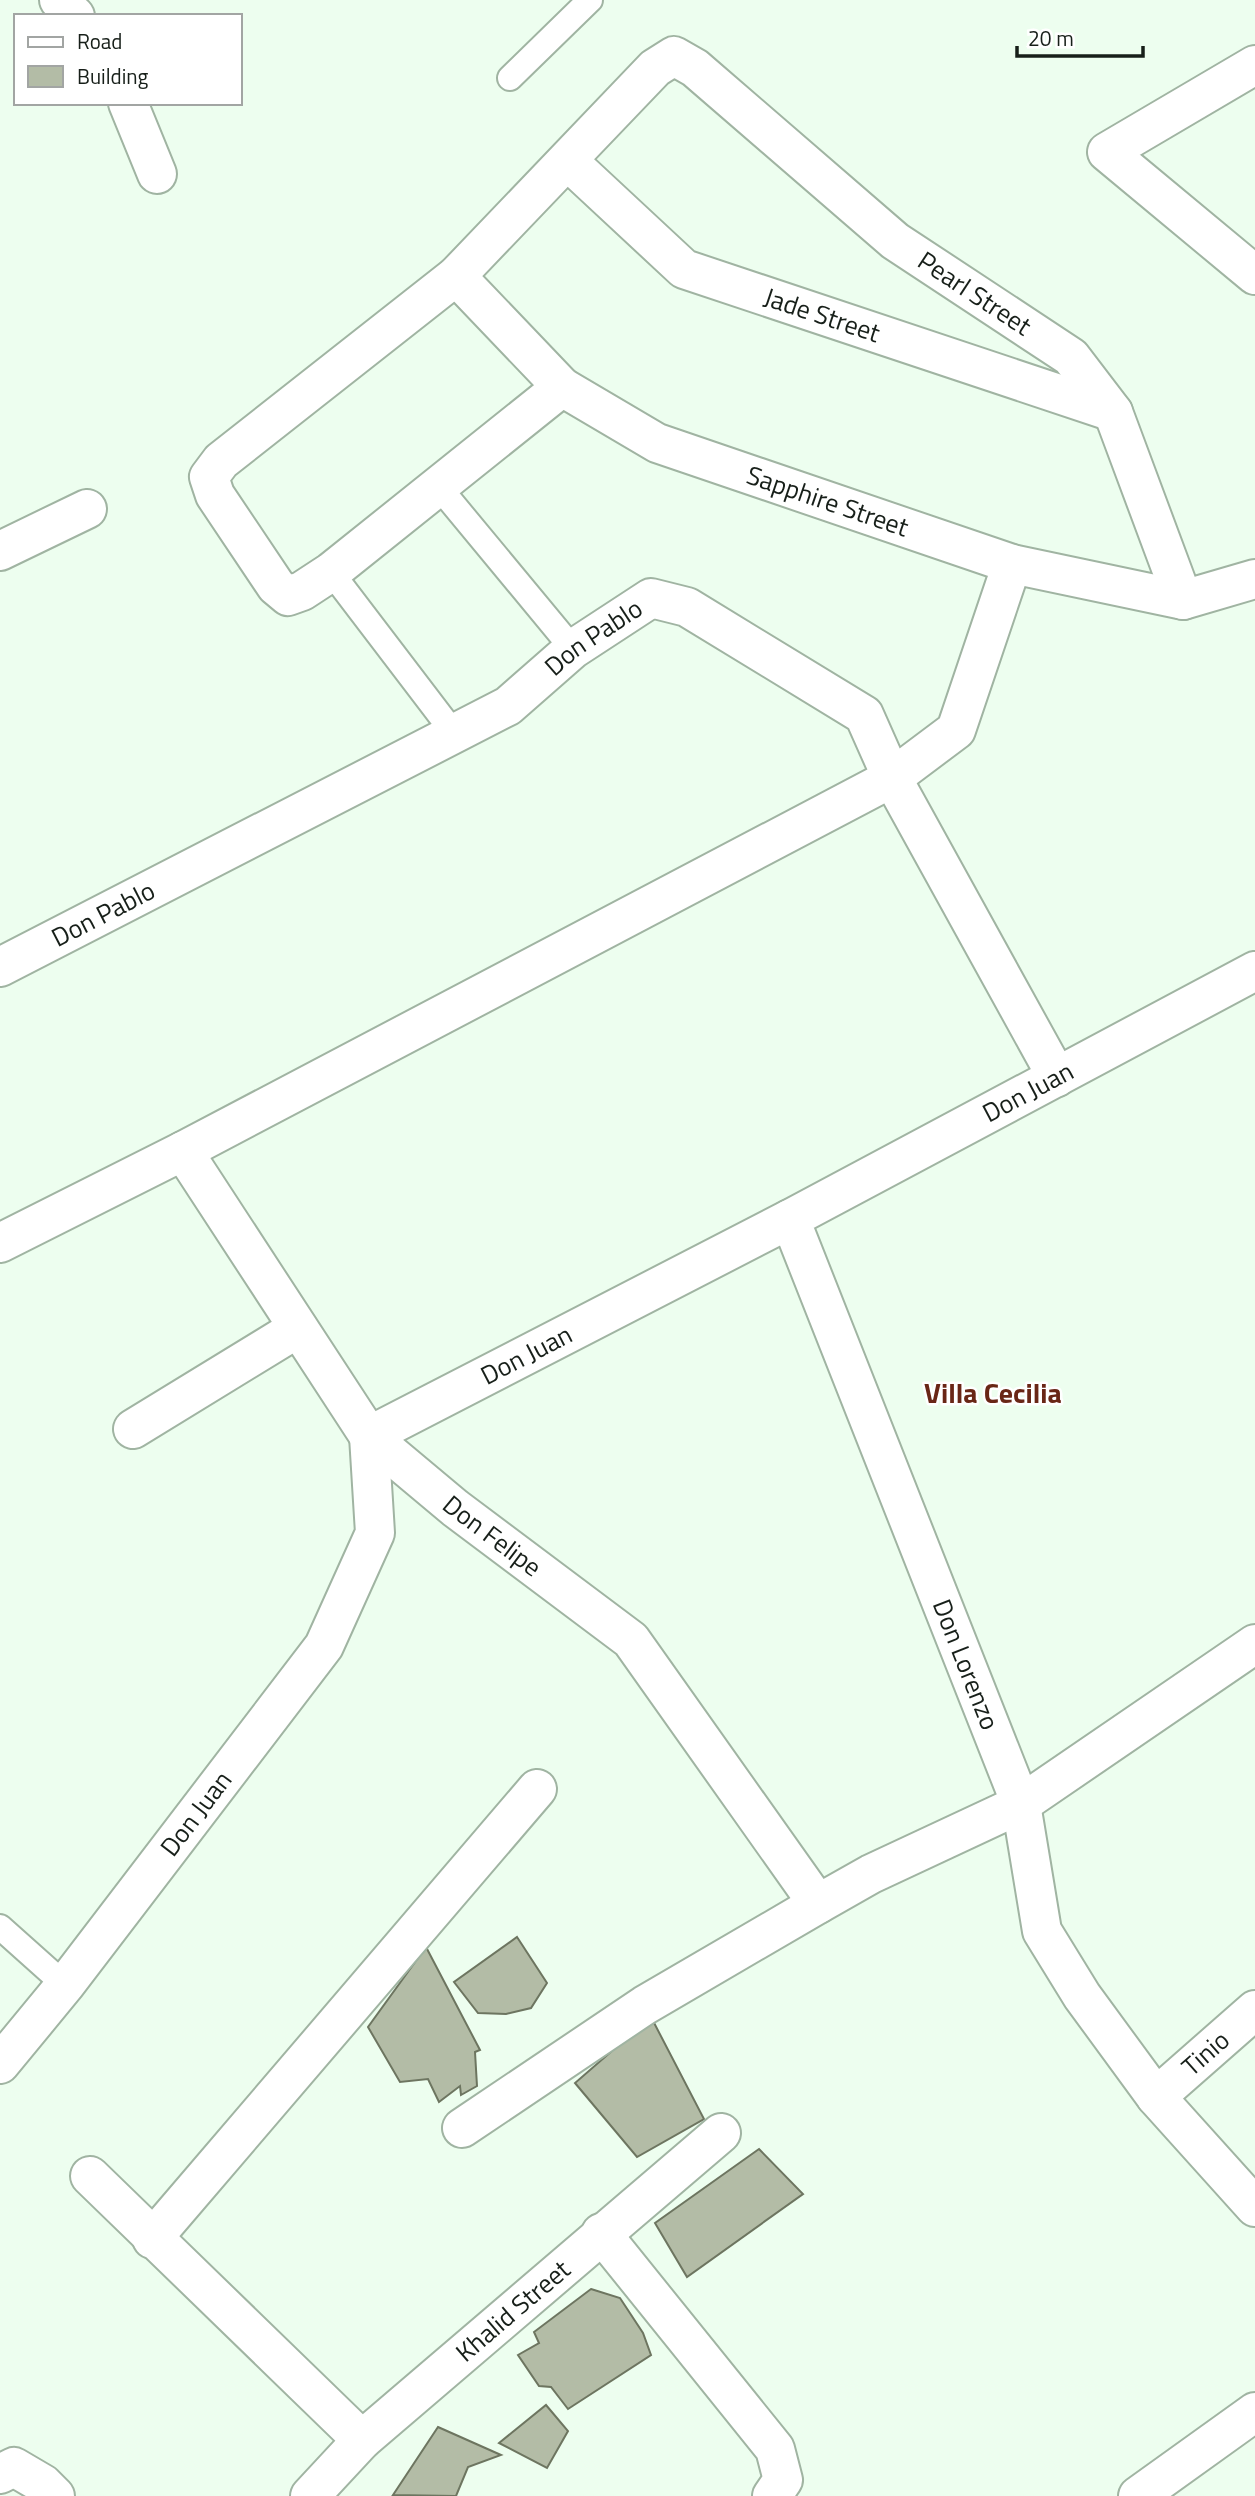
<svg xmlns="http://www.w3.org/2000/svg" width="1255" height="2496" viewBox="0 0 1255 2496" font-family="'Titillium Web',sans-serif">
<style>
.building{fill:#b3bca6;stroke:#6d7560;stroke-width:2}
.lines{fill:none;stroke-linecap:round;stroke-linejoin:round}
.lane-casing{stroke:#a0b4a2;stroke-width:28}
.street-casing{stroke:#a0b4a2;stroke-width:42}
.secondary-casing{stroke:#a0b4a2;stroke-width:42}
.lane{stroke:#fff;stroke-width:24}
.street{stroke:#fff;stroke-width:38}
.secondary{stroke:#fff;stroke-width:38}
.labels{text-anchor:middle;stroke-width:5;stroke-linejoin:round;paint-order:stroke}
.street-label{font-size:26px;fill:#171f19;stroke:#fff}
.neighbourhood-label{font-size:28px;font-weight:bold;fill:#692616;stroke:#fff}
</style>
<rect width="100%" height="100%" fill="#edfeef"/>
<path class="building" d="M517,1937L547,1983L531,2008L506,2014L478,2013L454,1982Z
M426,1947L480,2050L475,2052L477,2086L461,2095L460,2086L439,2102L428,2079L400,2082L368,2027Z
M651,2017L704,2119L637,2157L575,2083Z
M759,2149L803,2194L687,2277L655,2223Z
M591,2289L620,2298L643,2333L651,2355L568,2409L551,2387L539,2386L518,2355L539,2343L534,2332Z
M546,2405L568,2431L547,2468L499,2443Z
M438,2427L501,2455L468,2467L456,2496L393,2495Z"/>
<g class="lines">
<g class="lane-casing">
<path id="lane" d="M510,78L590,0
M438,486L573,649
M331,572L456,736
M0,1927L65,1985"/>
</g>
<g class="street-casing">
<g id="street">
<path d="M59,0L75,16"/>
<path d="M1255,65L1107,152L1255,275"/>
<path d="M128,103L157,174"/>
<path id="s1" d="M568,161L684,269L1113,412"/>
<path id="s2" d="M456,276L562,387L657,443L1012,564L1183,600L1255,579"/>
<path id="s3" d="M562,387L331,572L302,591L288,596L276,586L215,495L209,477L221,461L456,276L655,68L674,56L695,68L895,241L1071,357L1113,412L1183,600"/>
<path d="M0,551L87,509"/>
<path id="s4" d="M0,967L508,706L573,649L651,598L687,607L864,715L892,778L1057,1077"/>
<path id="s5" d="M183,1151L369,1436L455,1508L631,1640L818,1904"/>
<path d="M0,1243L183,1151L892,778L956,730L1012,564"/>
<path d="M133,1429L298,1328"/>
<path id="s6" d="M369,1436L790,1219"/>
<path id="s7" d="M0,2064L65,1985L324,1646L375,1533L369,1436"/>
<path id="s8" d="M1156,2097L1255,2010"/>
<path d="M462,2128L645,2005L818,1904L871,1874L1021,1804L1255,1644"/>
<path d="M90,2176L362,2440"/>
<path d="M601,2233L775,2449L783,2480L772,2496"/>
<path d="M152,2239L537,1789"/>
<path d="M0,2474L14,2467L43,2484L55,2496"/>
<path id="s9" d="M310,2496L362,2440L721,2133"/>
<path d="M1138,2496L1255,2412"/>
</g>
</g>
<g class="secondary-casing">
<g id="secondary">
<path id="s10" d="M1255,971L790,1219L1021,1804L1042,1931L1082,1996L1156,2097L1255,2207"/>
</g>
</g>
<use href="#lane" class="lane"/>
<use href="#street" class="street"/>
<use href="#secondary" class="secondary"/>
</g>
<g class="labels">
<g class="street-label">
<text dy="9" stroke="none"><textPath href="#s3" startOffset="1503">Pearl Street</textPath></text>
<text dy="9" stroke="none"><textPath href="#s1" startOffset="304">Jade Street</textPath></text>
<text dy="9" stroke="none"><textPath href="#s2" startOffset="444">Sapphire Street</textPath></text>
<text dy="9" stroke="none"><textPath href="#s4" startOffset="681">Don Pablo</textPath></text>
<text dy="9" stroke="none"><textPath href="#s4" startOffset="116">Don Pablo</textPath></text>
<text transform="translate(1028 1092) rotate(-28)" y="9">Don Juan</text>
<text dy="9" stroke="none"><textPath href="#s6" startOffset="177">Don Juan</textPath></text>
<text dy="9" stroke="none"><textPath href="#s5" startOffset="499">Don Felipe</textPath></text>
<text dy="9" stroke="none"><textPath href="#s10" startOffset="1006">Don Lorenzo</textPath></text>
<text dy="9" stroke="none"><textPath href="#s7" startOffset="318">Don Juan</textPath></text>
<text dy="9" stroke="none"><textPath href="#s8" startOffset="66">Tinio</textPath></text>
<text dy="9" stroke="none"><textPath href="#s9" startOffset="275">Khalid Street</textPath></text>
</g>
<g class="neighbourhood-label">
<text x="993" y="1403">Villa Cecilia</text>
</g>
</g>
<rect x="14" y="14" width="228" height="91" fill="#ffffff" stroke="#a2a5a3" stroke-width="2"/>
<rect x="28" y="37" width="35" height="10" fill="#ffffff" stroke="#a2a5a3" stroke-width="2"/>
<text x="77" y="49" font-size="21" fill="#171f19">Road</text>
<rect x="28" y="66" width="35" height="21" fill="#b3bca6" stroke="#a2a5a3" stroke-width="2"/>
<text x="77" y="84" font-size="21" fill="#171f19">Building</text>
<path d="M1017 46v10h126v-10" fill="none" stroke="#171f19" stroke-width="3.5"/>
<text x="1028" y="46" font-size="21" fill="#171f19" stroke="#ffffff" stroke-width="5" paint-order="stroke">20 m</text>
</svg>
